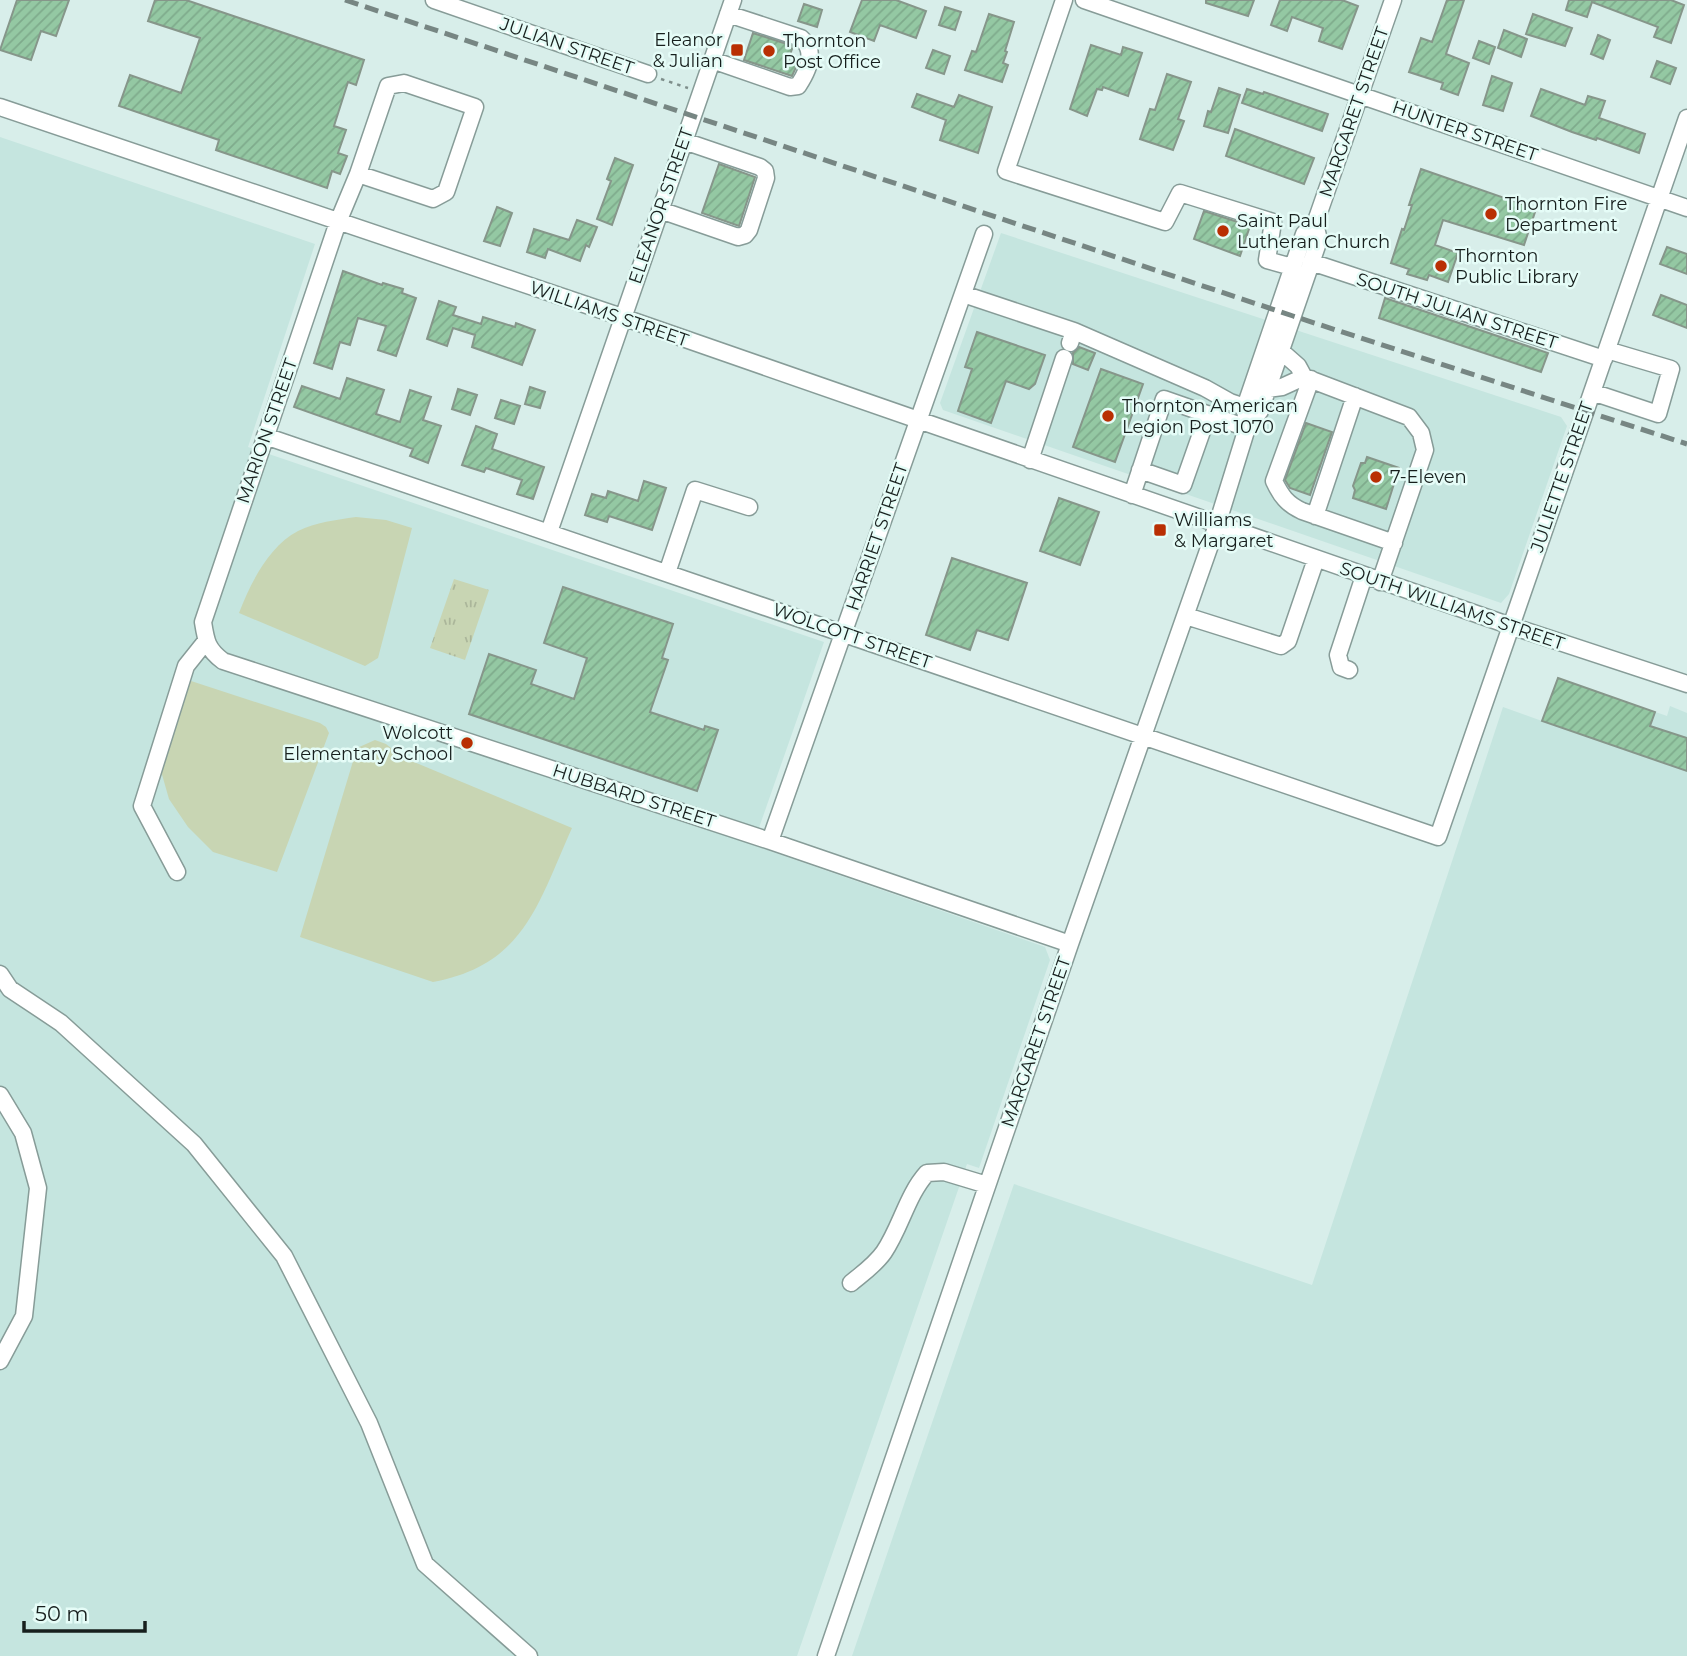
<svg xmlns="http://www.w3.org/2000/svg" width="1687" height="1656" viewBox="0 0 1687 1656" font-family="Montserrat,sans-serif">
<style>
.built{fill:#c5e5df}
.grass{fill:url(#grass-tufts)}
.pitch{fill:#c8d5b3}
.building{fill:url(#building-hatch);stroke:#86968a;stroke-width:2}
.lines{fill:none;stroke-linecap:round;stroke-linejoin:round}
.minor-casing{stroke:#879c98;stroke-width:19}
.path{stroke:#7e8e8b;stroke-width:2.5;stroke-dasharray:3.5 5;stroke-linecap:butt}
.minor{stroke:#fff;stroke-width:16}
.rail{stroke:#778683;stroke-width:5;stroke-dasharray:14 7;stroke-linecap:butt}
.poi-dot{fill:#b92f03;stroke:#e5fcf7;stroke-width:2.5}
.labels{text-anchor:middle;stroke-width:5;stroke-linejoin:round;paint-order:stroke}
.poi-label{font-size:18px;fill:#171f1d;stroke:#e5fcf7;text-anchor:start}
.street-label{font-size:18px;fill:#171f1d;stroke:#e5fcf7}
</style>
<defs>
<pattern id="grass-tufts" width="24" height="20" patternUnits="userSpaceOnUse" patternTransform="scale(1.75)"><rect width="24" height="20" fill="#c8d5b3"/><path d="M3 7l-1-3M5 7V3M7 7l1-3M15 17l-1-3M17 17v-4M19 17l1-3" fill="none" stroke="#abb69a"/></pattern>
<pattern id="building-hatch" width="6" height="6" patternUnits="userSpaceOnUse" patternTransform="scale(1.75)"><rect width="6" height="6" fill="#94c8a3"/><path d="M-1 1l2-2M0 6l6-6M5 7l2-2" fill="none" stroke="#7fab8c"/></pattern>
</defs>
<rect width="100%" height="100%" fill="#d8eeea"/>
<path class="built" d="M0,137L315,244L248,447L824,642L753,845L1045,947L1050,960L979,1168L967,1164L797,1656H0Z
M1001,233L1561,417L1567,426L1509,594L1501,603L943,410L940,403Z
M1558,678L1667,716L1670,706L1687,713V1656H852L1014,1184L1312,1285L1503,707L1542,721Z"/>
<path class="grass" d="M454,579L489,590L465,660L430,648Z"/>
<path class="pitch" d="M356,517L386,520L412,528L378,658L365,666L239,613C250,584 269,546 298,531C316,522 336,520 356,517Z
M188,680L320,723L326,727L329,733L277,872L213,852L188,827L169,799L161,771Z
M375,740L386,744L402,757L572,828C538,903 525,965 433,982L300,937L357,748Z"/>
<path class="building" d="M17,0H69L56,36L41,31L31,60L0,50Z
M155,0H186L364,60L356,85L348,82L334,126L346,130L338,153L347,156L340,174L332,171L327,188L216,150L219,140L119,106L130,75L181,93L200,38L148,21Z
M862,0H896L926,11L916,38L880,25L874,41L850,32Z
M1206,0H1254L1248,16L1206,3Z
M1280,0H1342L1358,6L1342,49L1319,41L1323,28L1292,17L1287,31L1271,25Z
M1447,0H1464L1446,54L1469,63L1458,95L1441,89L1443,83L1409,72L1421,38L1432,42Z
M1569,0H1671L1684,5L1671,43L1654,37L1658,27L1592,2L1587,17L1566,10Z
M804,4L822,10L817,27L798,21Z
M945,7L961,12L955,30L939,25Z
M989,14L1014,22L1005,51L1007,52L1003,63L1008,65L1002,82L965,70L972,51L976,52Z
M1533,14L1572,28L1565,46L1526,34Z
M1504,30L1527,39L1521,57L1498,48Z
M753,33L793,46L788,61L797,65L792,76L744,60Z
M1598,35L1610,40L1603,59L1591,54Z
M1479,41L1495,47L1489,64L1473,58Z
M1091,45L1121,55L1123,47L1142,53L1128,96L1103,87L1102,90L1097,89L1087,116L1070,109Z
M933,50L950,56L944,74L926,68Z
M1657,61L1676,68L1670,84L1651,77Z
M1167,74L1191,82L1178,119L1184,121L1173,150L1140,139L1150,109L1155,110Z
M1492,76L1512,83L1503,111L1483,105Z
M1219,88L1240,95L1228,133L1204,126L1208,111L1211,112Z
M1247,89L1263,94L1264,92L1328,114L1322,131L1242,103Z
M1541,89L1585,105L1588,96L1605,101L1599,118L1645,134L1639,153L1597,138L1596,140L1572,132L1531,116Z
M917,94L954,107L959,95L992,107L978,153L940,140L946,120L912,107Z
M1235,129L1314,158L1304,184L1226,156Z
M615,158L633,165L612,225L597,219L611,181L607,179Z
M719,164L755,177L739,226L702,213Z
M1421,169L1536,209L1524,245L1443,220L1435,245L1458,253L1448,282L1429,275L1427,280L1407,274L1409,269L1391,263L1402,229L1404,230L1412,205H1409Z
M497,207L512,213L500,246L484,241Z
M1204,211L1250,226L1240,256L1194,239Z
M577,220L597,227L589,247L586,245L580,261L548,249L545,258L527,252L534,229L569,240Z
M1667,247L1687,254V274L1660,264Z
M343,271L382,285L383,283L403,289L402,293L416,298L396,356L378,350L386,326L358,318L350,345L340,342L332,369L314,363Z
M1661,295L1687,305V328L1653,315Z
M1385,298L1548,353L1541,372L1379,318Z
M439,301L456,307L453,315L481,324L483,317L515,327L516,323L535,330L522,365L472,347L475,335L453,328L447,346L427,339Z
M977,332L1045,355L1035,384L1029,389L1006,381L991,423L958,411L972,369L965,367Z
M1079,347L1095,353L1088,370L1073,364V353Z
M1101,369L1143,384L1115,462L1073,447Z
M347,378L384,390L376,414L400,422L410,390L431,397L423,420L441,426L428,463L410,456L413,449L294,407L302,386L340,399Z
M530,387L545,392L540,408L525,404Z
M458,389L477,395L470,415L452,409Z
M501,400L520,406L514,424L495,418Z
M1306,423L1332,432L1310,495L1290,488L1285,480Z
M476,426L497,434L492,449L544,467L533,499L517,494L522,480L486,468L484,472L462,465Z
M1367,457L1399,468L1386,509L1353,498L1355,490L1353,486L1361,463H1365Z
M644,481L666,488L652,530L609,516L607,522L585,515L592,494L606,498L608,491L638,501Z
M1059,498L1099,512L1080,565L1040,551Z
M952,558L1027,583L1008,640L977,630L970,650L926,635Z
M563,587L673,624L662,658L668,660L650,712L704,730L705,726L718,730L697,791L469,714L489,654L536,670L531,684L574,699L587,658L544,643Z
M1558,678L1655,712L1650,726L1687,738V771L1542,721Z"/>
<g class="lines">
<g class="minor-casing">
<path id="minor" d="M434,0L648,74
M1064,0L1006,171L1165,222L1180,193L1273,222L1267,260L1292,267
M1084,0L1687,208
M712,60L790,87L798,86C808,71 817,51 801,38L728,14
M0,107L622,317L1511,626L1687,684
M358,174L433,199L446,192L475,107L404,83L388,86L358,174L338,222L203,622C206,641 207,649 223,661L770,841L1070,944
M660,210L738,237L745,235L749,230L766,178L765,171L760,167L684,141
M1311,262L1604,359
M963,294L1074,331L1070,343
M1074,331L1205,388L1230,402L1254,410
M1281,351L1298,366L1304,377L1409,417L1421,433L1425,450L1380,582
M1311,379L1274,481C1281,496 1287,504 1302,511L1394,543
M1267,389L1282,387L1304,377
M1592,392L1658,414L1671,369L1607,350
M1247,428L1245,407L1304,234L1315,224L1393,0
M265,436L1438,837L1687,118
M1030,460L1064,358
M1140,470L1183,485L1208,414
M1132,495L1164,399L1247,428
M1315,516L1355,396
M549,532L733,0
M667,573L695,490L749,507
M1186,616L1281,646L1288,641L1316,559
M1349,670L1341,667L1338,655L1364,576
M770,841L984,234
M177,872L142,806L186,666L206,641
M0,974L10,989L61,1023L194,1144L284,1256L369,1423L425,1564L529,1656
M0,1095L23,1133L38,1188L24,1316L0,1361
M851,1283C863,1273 875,1265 884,1252C901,1227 907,1195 927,1173L944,1172L987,1185
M826,1656L1070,944L1217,525L1247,428L1260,411L1319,240L1315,224"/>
</g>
<path class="path" d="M661,79L688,88"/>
<use href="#minor" class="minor"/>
<path class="rail" d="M345,0L1293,316L1687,444"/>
</g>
<g class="poi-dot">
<rect x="730" y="43" width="14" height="14" rx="3.5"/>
<circle cx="769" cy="51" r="7"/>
<circle cx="1491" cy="214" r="7"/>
<circle cx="1223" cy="231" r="7"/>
<circle cx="1441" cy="266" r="7"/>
<circle cx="1108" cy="416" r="7"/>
<circle cx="1376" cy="477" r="7"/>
<rect x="1153" y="523" width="14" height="14" rx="3.5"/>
<circle cx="467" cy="743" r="7"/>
</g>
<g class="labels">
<g class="poi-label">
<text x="723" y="46" text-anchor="end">Eleanor<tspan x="723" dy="21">&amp; Julian</tspan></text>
<text x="783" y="47">Thornton<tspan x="783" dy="21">Post Office</tspan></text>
<text x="1505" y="210">Thornton Fire<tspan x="1505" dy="21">Department</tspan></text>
<text x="1237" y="227">Saint Paul<tspan x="1237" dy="21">Lutheran Church</tspan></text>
<text x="1455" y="262">Thornton<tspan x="1455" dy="21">Public Library</tspan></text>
<text x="1122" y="412">Thornton American<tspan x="1122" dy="21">Legion Post 1070</tspan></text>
<text x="1390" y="483">7-Eleven</text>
<text x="1174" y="526">Williams<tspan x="1174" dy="21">&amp; Margaret</tspan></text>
<text x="453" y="739" text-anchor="end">Wolcott<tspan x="453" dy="21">Elementary School</tspan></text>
</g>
<g class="street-label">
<text transform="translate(567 46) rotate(19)" y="6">JULIAN STREET</text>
<text transform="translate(1354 112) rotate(-71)" y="6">MARGARET STREET</text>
<text transform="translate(1465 131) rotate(19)" y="6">HUNTER STREET</text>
<text transform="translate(661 206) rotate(-71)" y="6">ELEANOR STREET</text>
<text transform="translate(1457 311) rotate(18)" y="6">SOUTH JULIAN STREET</text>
<text transform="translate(609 314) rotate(19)" y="6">WILLIAMS STREET</text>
<text transform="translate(267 431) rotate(-71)" y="6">MARION STREET</text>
<text transform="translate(1562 477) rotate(-71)" y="6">JULIETTE STREET</text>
<text transform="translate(877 537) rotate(-71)" y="6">HARRIET STREET</text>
<text transform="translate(1452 606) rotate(19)" y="6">SOUTH WILLIAMS STREET</text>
<text transform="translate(852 636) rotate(19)" y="6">WOLCOTT STREET</text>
<text transform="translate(634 796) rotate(18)" y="6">HUBBARD STREET</text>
<text transform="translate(1036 1042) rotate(-71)" y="6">MARGARET STREET</text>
</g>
</g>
<path d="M24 1621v10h121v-10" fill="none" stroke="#171f1d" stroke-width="3.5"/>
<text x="35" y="1621" font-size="21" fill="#171f1d" stroke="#e5fcf7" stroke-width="5" paint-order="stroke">50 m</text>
</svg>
